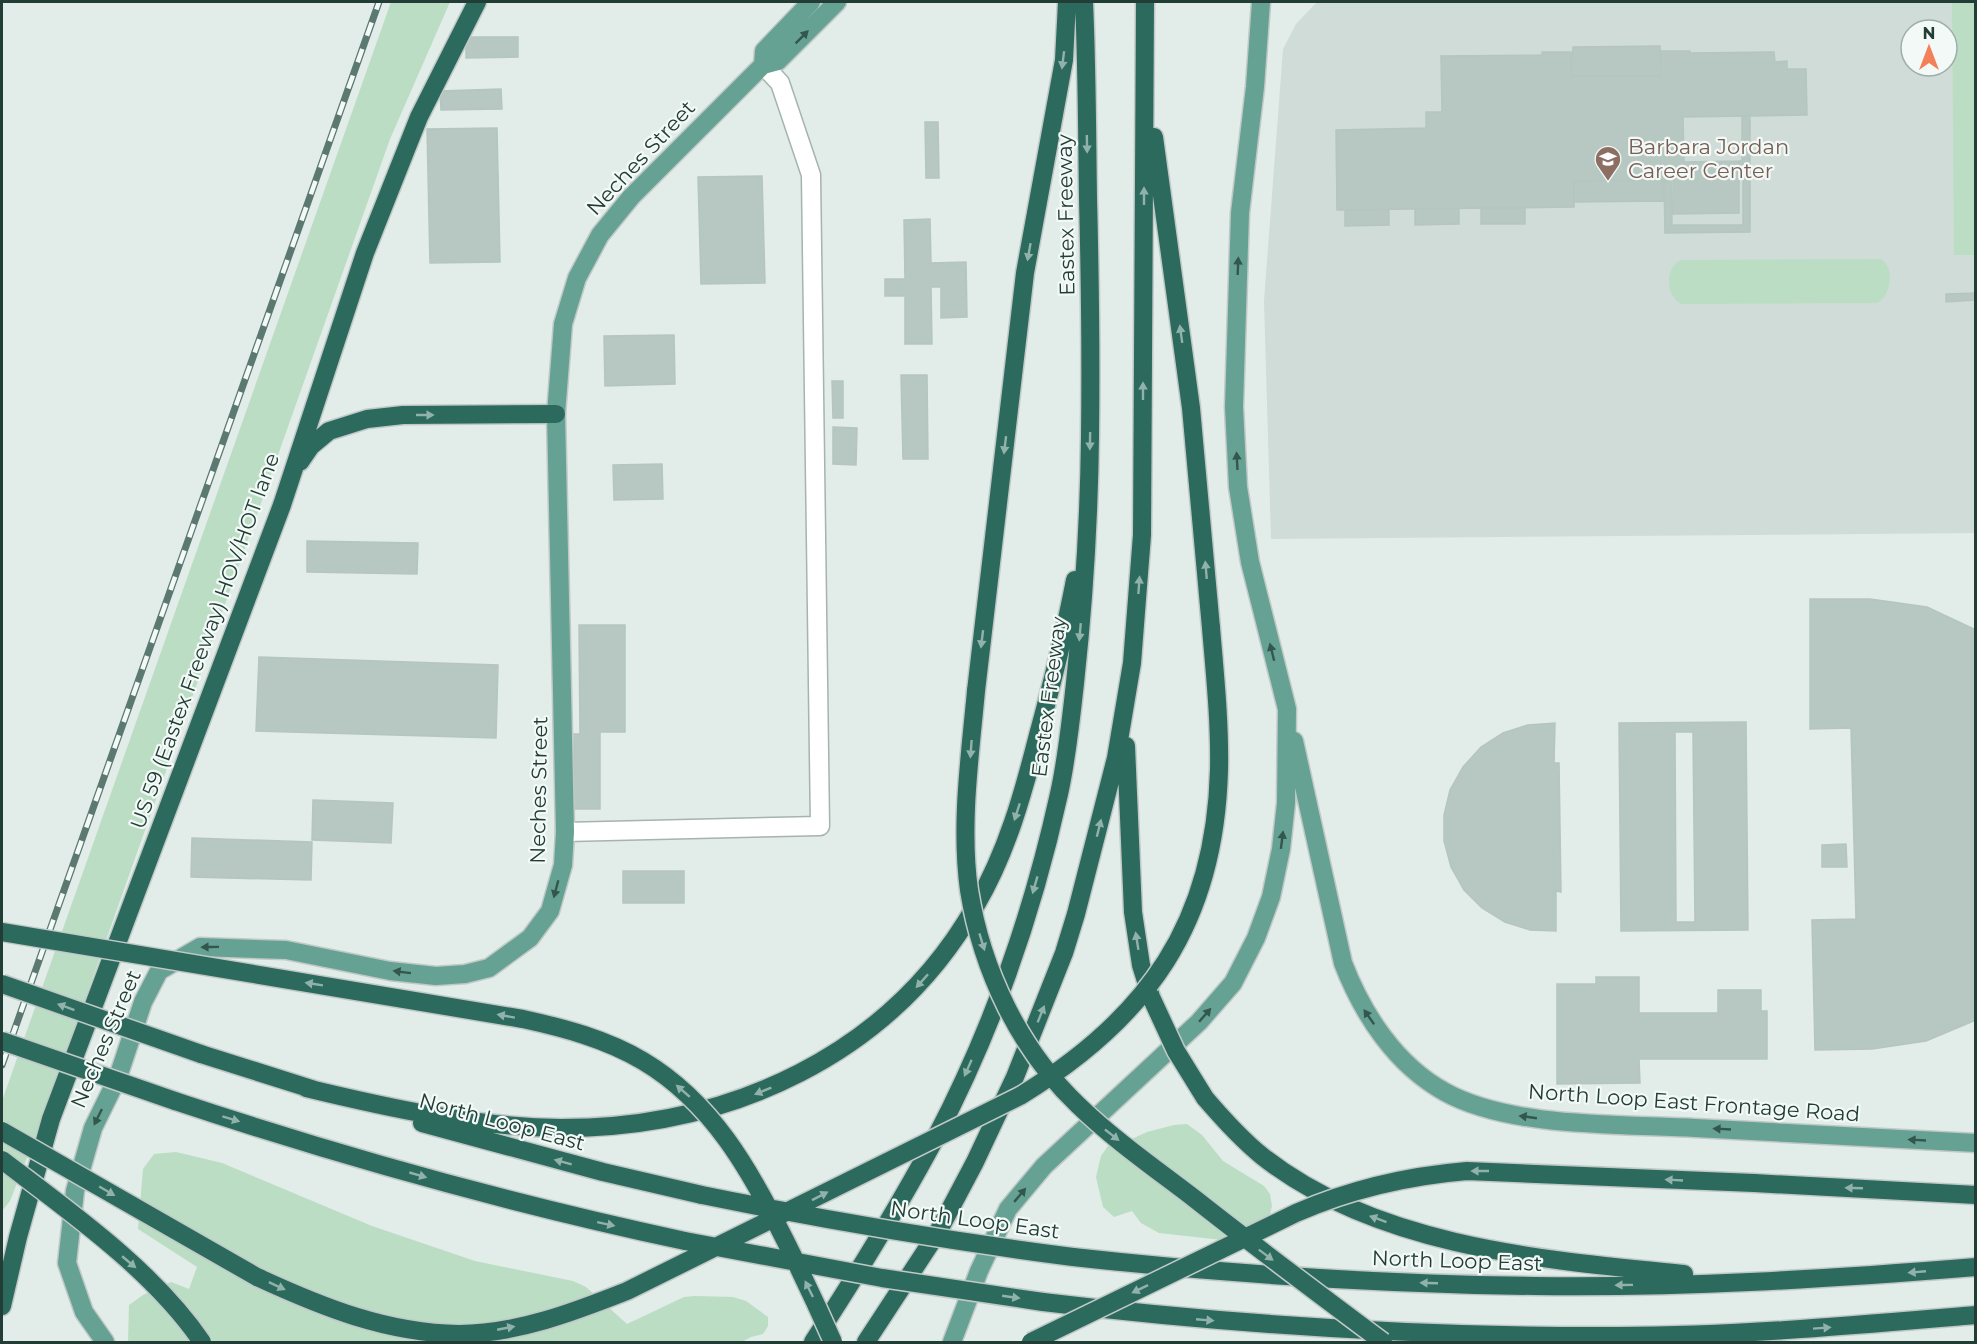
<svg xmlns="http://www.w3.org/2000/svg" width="1977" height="1344" viewBox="0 0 1977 1344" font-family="Montserrat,sans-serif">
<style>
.built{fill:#d0dcd7;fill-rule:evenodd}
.green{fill:#bbddc4}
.building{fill:#b7c7c1;stroke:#b4c6bf;stroke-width:1.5;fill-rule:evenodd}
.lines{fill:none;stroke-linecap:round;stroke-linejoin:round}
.minor-casing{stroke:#a5b4af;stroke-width:21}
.major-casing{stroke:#c1c9c7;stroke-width:21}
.highway-casing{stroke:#c1c9c7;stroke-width:21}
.minor{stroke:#fff;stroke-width:18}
.major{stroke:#66a293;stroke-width:18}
.highway{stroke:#2d6a5e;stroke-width:18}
.rail-casing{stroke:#5c7971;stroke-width:7}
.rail{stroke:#f2f9f6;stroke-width:4.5;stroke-dasharray:14;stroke-linecap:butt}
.highway-bridge-casing{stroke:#c1c9c7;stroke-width:21;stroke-linecap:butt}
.highway-bridge{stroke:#2d6a5e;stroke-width:18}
.oneway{fill:#33564d}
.oneway2{fill:#90b2aa}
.labels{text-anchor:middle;stroke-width:4.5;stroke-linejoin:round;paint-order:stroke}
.education-label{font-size:21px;fill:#785e54;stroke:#f2f9f6;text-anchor:start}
.street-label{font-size:21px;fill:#223d36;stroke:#f2f9f6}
</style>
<rect width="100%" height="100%" fill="#e2ece8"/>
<path class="built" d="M1317,2H1975V533L1271,539L1264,301L1283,49L1296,24ZM1911,30H1947V66H1911Z"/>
<path class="green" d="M391,2H450L390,139L49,1101L10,1201L2,1211V1101Z
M1952,2H1975V255H1954Z
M1880,259C1896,266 1891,296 1877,303L1681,304C1666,296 1664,267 1681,260Z
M1187,1124L1202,1135L1223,1161L1264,1186L1270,1194L1272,1206L1270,1214L1264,1221L1222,1240L1159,1233L1141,1223L1132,1211L1114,1217L1103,1207L1096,1177L1101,1156L1108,1146L1134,1138L1147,1132L1174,1125Z
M176,1152L222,1163L372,1226L475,1261L573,1281L586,1287L627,1324L684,1297L695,1296L733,1297L746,1301L768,1317V1326L763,1334L751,1337L742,1342H128L129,1305L143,1295L171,1282L189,1289L197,1267L138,1229L143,1169L154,1154Z"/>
<path class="building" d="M466,37H518V57L466,58Z
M1660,46L1661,76H1571L1573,47Z
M1661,51H1690V53L1774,52L1775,62L1787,61V69H1806L1807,115L1683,117L1684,162L1739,161V213L1673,214V180L1574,181V207L1337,210L1336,130L1426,128V112H1442L1441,56L1542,55V52H1571V76H1661Z
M501,89L502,109L441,110L440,91Z
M1742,116H1750V232L1665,233L1664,180H1671L1672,225H1743V171H1739V161H1742Z
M925,122H938L939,178H926Z
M497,128L500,262L430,263L427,129Z
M762,176L765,283L701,284L698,177Z
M1663,180V201L1574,202V181Z
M1481,208H1525V224H1481Z
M1415,209H1459V224L1415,225Z
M1345,210H1389V225L1345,226Z
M930,219L931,263L966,262L967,317L941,318V287H931L932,344H905V296H885V279H905L904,220Z
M1976,293V300L1946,302V294Z
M674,335L675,384L605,386L604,336Z
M901,375H927L928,459H903Z
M832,381H843V418H833Z
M833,427L857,428L856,465L833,464Z
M662,464L663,499L614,500L613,465Z
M307,541L418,543L417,574L307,572Z
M1810,599H1870L1927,607L1976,630V1020L1926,1041L1872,1049L1815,1050L1812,920L1856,919L1851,728L1810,729Z
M579,625H625V732H600V809H574V734H580Z
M259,657L498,665L496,738L256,731Z
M1746,722L1748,930L1621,931L1619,723ZM1675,732H1693L1695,922H1676Z
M1555,723L1554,763H1559L1561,892L1556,891V931L1530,930L1505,922L1482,908L1464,890L1451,867L1444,841V815L1450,790L1463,767L1481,747L1503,733L1528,725Z
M313,800L393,803L391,843L312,840Z
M192,838L312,842L311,880L191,877Z
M1846,844L1847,867H1822V845Z
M623,871H684V903H623Z
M1596,977H1639V1013H1718V990H1761V1011H1767V1059H1639L1640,1083L1557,1084V984H1596Z"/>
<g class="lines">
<g class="minor-casing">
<path id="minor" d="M565,832L820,826L811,175L780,83L763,65"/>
</g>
<g class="major-casing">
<path id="major" d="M763,65L764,51L811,2
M1294,741L1343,963C1363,1015 1396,1065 1445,1092C1510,1128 1621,1124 1695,1128C1788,1133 1882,1138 1976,1143
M105,1342L84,1312L67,1263L75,1191L93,1128L118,1077L143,1002L159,971L200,947L286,950L390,971L436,976L465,974L489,968L530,938L550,911L563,865L565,832L556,414L563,324L577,278L600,235L631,197L763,65L778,61L837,2
M952,1342L979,1271L1008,1209L1044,1166L1199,1022L1233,983L1256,938L1271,897L1281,849L1286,803L1287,709L1250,562L1238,487L1234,407L1240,213L1255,87L1261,2"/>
</g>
<g class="highway-casing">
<path id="highway" d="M1154,137L1191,408L1211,628
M300,462L311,446L329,431L367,419L403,415L556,414
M976,691L1025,273L1064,60L1067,2
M1126,746L1133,912L1141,965L1151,997
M201,1054L318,1091
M306,1088C389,1108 475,1127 561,1128C730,1128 891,1055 976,905C1007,852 1023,794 1038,735C1052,684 1065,632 1075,580
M1205,1098C1223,1119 1241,1139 1262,1156C1377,1247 1544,1260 1684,1274
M175,1101C343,1157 512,1204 685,1241
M422,1123L603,1172L702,1195
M1754,1183L1976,1195
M1073,1257C1226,1274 1381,1284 1535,1286C1682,1288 1829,1279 1976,1267
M1043,1302C1234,1325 1426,1337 1619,1336C1738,1336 1857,1325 1976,1315
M2,1306L18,1237L51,1119L282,505L365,253L419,117L477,2
M813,1342C856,1276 898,1208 936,1137C992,1030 1033,912 1059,794C1067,758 1071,720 1075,683C1084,601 1089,520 1090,437C1091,358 1090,278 1088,198C1087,133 1087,67 1084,2
M866,1342L938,1232L975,1162L1015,1077L1064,953L1076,914L1116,758L1132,663L1142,535L1145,2"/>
</g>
<use href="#minor" class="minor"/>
<use href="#major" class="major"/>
<use href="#highway" class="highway"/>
<g class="rail-casing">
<path id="rail" d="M2,1065L379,2"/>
</g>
<use href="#rail" class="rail"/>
<g class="highway-bridge-casing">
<path id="highway-bridge" d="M976,691C970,756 960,825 969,890C982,970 1019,1049 1078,1105C1114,1140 1156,1169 1195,1199C1257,1248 1320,1295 1383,1342
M2,932L523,1019C564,1028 606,1039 643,1061C712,1102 750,1170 785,1240C802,1274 818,1308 833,1342
M2,984L201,1054
M1151,997L1176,1051L1205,1098
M2,1041L175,1101
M2,1131L257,1277C322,1307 386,1333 459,1334C516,1334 574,1312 627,1291L1020,1096C1148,1018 1215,923 1219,770C1220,723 1215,675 1211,628
M2,1160C70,1212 153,1270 202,1342
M702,1195C825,1220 948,1241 1073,1257
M685,1241L882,1278L1043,1302
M1031,1342L1296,1213C1351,1189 1407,1176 1467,1171L1754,1183"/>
</g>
<use href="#highway-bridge" class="highway-bridge"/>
</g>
<defs><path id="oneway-solid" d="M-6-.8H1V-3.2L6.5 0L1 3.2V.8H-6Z" transform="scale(1.5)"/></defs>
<g class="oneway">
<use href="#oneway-solid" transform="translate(802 37) rotate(-45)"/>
<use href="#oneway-solid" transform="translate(1238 266) rotate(-88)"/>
<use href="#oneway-solid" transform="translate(1237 461) rotate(-93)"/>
<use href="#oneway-solid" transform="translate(1272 652) rotate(-104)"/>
<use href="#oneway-solid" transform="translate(1282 840) rotate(-83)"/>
<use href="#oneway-solid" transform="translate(556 889) rotate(105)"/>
<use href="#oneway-solid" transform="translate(210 947) rotate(179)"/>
<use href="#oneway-solid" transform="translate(402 972) rotate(-173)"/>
<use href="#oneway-solid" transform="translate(1205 1015) rotate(-49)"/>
<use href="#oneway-solid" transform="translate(1369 1017) rotate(-125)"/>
<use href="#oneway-solid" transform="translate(98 1117) rotate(116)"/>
<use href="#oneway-solid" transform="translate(1528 1117) rotate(-172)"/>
<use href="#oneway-solid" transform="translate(1722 1129) rotate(-177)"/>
<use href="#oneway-solid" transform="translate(1917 1140) rotate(-177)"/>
<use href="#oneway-solid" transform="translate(1020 1195) rotate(-50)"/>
</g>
<g class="oneway2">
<use href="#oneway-solid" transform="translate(1063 60) rotate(97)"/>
<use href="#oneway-solid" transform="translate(1087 144) rotate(89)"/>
<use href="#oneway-solid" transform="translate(1144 196) rotate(-90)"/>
<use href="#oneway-solid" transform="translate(1029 252) rotate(100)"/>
<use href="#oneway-solid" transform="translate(1181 334) rotate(-98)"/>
<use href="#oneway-solid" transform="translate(1143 391) rotate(-90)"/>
<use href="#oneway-solid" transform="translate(425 415)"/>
<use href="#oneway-solid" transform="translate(1090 441) rotate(91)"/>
<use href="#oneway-solid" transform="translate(1005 445) rotate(97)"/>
<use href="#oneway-solid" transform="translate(1206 570) rotate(-95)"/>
<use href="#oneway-solid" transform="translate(1139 585) rotate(-86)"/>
<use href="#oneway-solid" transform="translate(1080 632) rotate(95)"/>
<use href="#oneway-solid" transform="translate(982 639) rotate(97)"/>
<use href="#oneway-solid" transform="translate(971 749) rotate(94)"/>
<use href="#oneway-solid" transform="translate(1017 812) rotate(108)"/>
<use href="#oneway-solid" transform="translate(1099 828) rotate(-76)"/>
<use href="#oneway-solid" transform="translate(1035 885) rotate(106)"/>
<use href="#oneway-solid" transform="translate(1137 941) rotate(-99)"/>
<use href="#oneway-solid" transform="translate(982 942) rotate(73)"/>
<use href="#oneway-solid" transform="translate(922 981) rotate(132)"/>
<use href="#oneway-solid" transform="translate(314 984) rotate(-171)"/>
<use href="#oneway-solid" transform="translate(66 1007) rotate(-160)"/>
<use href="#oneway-solid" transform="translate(1041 1014) rotate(-68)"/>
<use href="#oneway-solid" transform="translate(506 1016) rotate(-170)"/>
<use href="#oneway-solid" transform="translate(968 1068) rotate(114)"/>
<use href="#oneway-solid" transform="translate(683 1091) rotate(-139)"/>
<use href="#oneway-solid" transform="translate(763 1091) rotate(158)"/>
<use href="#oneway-solid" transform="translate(231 1119) rotate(17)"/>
<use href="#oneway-solid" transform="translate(1112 1135) rotate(38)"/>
<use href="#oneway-solid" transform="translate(563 1162) rotate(-165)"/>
<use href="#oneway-solid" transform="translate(1480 1171) rotate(180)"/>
<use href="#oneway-solid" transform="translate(418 1175) rotate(16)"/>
<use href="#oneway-solid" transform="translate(1674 1180) rotate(-177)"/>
<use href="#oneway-solid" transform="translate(1854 1188) rotate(-178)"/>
<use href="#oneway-solid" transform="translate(107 1191) rotate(30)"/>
<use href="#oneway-solid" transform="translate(820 1196) rotate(-27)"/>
<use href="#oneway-solid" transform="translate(1378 1219) rotate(-160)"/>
<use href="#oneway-solid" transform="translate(606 1224) rotate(12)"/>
<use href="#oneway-solid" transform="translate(1266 1255) rotate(37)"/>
<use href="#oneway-solid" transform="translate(129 1262) rotate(40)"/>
<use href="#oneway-solid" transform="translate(1917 1272) rotate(175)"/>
<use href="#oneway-solid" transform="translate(1429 1283) rotate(-178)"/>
<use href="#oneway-solid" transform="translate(1624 1285) rotate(179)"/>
<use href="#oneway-solid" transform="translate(277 1286) rotate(25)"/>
<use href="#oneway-solid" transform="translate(809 1289) rotate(-116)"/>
<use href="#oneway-solid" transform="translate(1140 1289) rotate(154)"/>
<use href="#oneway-solid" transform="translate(1011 1297) rotate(8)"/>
<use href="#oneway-solid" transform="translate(1205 1320) rotate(5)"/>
<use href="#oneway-solid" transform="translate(506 1328) rotate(-11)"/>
<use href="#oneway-solid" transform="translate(1822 1328) rotate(-4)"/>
</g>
<defs>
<g id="school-pin" transform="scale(1.35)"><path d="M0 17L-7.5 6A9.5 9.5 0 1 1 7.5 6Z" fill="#8d6e63" stroke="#f2f9f6"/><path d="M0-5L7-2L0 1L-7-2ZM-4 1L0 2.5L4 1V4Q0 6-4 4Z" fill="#fff"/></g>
</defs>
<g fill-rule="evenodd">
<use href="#school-pin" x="1608" y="159"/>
</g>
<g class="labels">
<g class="education-label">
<text x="1628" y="154">Barbara Jordan<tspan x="1628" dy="24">Career Center</tspan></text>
</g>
<g class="street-label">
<text transform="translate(641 158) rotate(-47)" y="7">Neches Street</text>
<text transform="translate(1066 215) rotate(-91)" y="7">Eastex Freeway</text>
<text transform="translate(205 641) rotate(-70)" y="7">US 59 (Eastex Freeway) HOV/HOT lane</text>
<text transform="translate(1049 697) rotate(-83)" y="7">Eastex Freeway</text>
<text transform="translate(539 790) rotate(-89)" y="7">Neches Street</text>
<text transform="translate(106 1039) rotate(-67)" y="7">Neches Street</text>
<text transform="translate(1694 1103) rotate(4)" y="7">North Loop East Frontage Road</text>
<text transform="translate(502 1122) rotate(15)" y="7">North Loop East</text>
<text transform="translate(975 1220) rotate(8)" y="7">North Loop East</text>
<text transform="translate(1457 1261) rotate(2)" y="7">North Loop East</text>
</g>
</g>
<rect width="1977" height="1344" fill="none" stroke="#223d36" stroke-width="6"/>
<g transform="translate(1929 48)"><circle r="28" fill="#f2f9f6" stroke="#9faea9" stroke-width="1.5"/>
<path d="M0-4.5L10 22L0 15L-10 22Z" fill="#f2815a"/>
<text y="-9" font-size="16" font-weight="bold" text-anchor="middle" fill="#223d36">N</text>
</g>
</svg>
